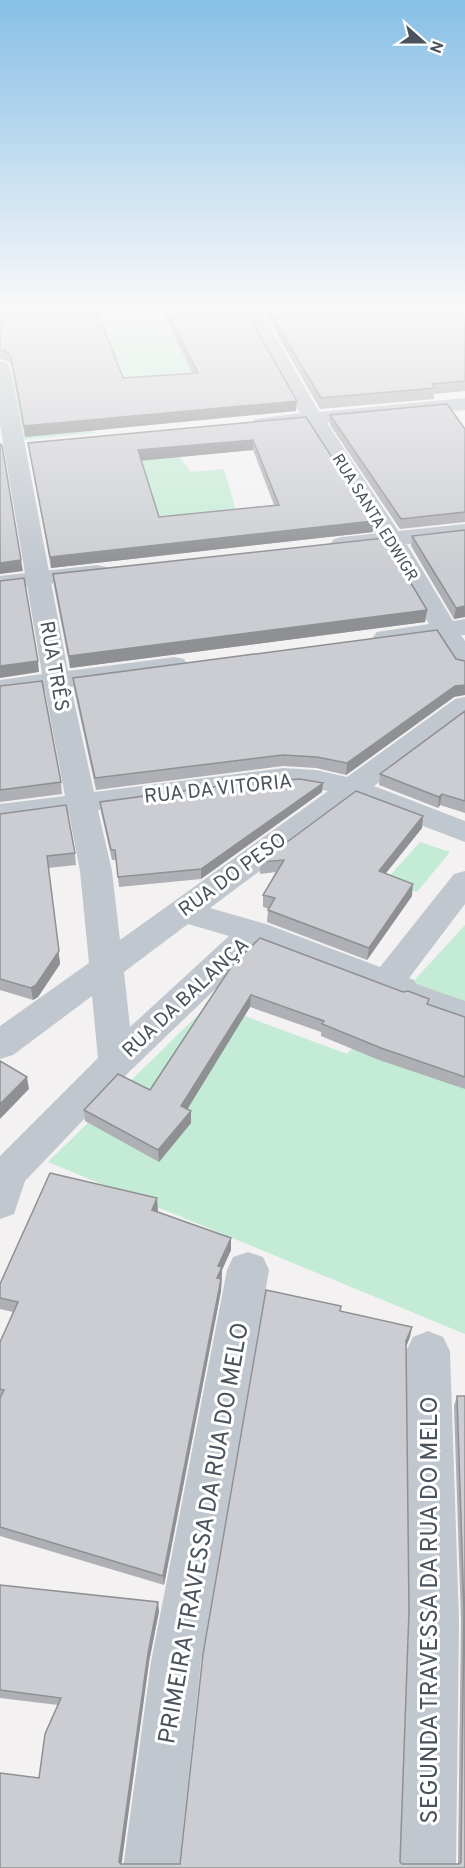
<svg xmlns="http://www.w3.org/2000/svg" width="465" height="1868" viewBox="0 0 465 1868" font-family="Overpass,sans-serif">
<style>
.green{fill:#c4ebd5}
.lines{fill:none;stroke-linecap:round;stroke-linejoin:round}
.service{fill:#c0c7ce;fill-rule:evenodd}
.minor{fill:#c0c7ce;fill-rule:evenodd}
.tertiary{fill:#c0c7ce;fill-rule:evenodd}
.wall{fill:#afb0b5;fill-rule:evenodd}
.shaded-wall{fill:#8e9093}
.building{fill:#cbcdd2;stroke:#8e9093;stroke-width:1.5;fill-rule:evenodd}
.labels{text-anchor:middle;stroke-width:6;stroke-linejoin:round;paint-order:stroke}
.far-street-label{font-size:16px;fill:#4a535c;stroke:#fff}
.street-label{font-size:20px;fill:#4a535c;stroke:#fff}
.near-street-label{font-size:24px;fill:#4a535c;stroke:#fff}
</style>
<rect width="100%" height="100%" fill="#f3f1f1"/>
<path class="green" d="M72,308H158L177,341L207,383L85,406L94,433L23,440L11,374L110,365Z
M177,454L191,472L224,469L236,511L122,519L138,458Z
M420,842L450,852L417,892L386,880Z
M465,925V1334L48,1162L210,1003L347,1054Z"/>
<g class="lines">
<path class="service" d="M402,979L465,1001V1021L393,996L389,989L393,982Z"/>
<path class="minor" d="M241,308H259L319,412L465,398V410L327,423L403,538L453,621L465,619V635H461L465,641V671L456,669L437,638L386,645L377,642L373,637L377,632L429,624L379,538L307,425L262,429L255,427L252,423L255,419L300,413Z
M0,361L7,363L10,367L68,671L175,657L184,659L188,665L184,671L175,673L71,687L94,792L283,768L316,770L347,777L455,699L465,697V718L374,786L465,821V842L355,800L210,908L266,924L380,967L454,874L465,871V904L409,978L414,980L419,989L414,998L402,1002L390,998L259,947L129,1072L25,1181L14,1214L0,1219V1156L98,1058L92,996L13,1055L0,1059V1026L89,963L80,871L69,814L0,824V804L65,796L45,690L0,696V680L42,674L0,425ZM300,786L328,791L120,940L112,871L98,810L250,789ZM188,924L229,936L130,1027L124,972Z
M248,1252L263,1257L269,1270L201,1662L179,1868H123L151,1662L227,1270L233,1257Z
M428,1331L443,1337L450,1351L459,1620L456,1868H400L409,1620L406,1351L413,1337Z"/>
<path class="tertiary" d="M465,524V538L342,551L334,549L330,544L334,539L342,537Z
M97,565L106,567L109,572L106,577L0,590V576Z"/>
</g>
<path class="wall" d="M0,308L123,378L193,374L160,308H244L296,411L25,437L12,367L8,361L0,359Z
M262,308H465V391L434,394V399L320,409Z
M330,415L465,429V522L400,529L330,425Z
M306,417L373,532L51,568L28,443ZM253,450L274,505L159,517L141,460Z
M465,530V617L454,619L411,546L412,536Z
M53,574L427,610L425,622L70,668L54,586Z
M73,678L454,697L346,775L316,768L283,766L96,790L74,689Z
M0,686L61,782L62,794L0,802Z
M465,711V813L440,805L438,808L379,785L380,774Z
M322,792L201,879L119,887L116,860H112L101,812L100,802Z
M0,814L75,853L76,865L48,868L60,964L38,997L33,1000L0,990Z
M423,816L422,828L386,873L412,896L367,960L267,922L268,910L269,909L263,907V895L276,872L260,874V862Z
M233,964L403,992L429,999L428,1005L465,1017V1089L379,1060L321,1036V1032L250,1007L187,1109L191,1111V1123L159,1162L85,1121L84,1110L150,1090Z
M158,1210L157,1212L231,1238V1250L222,1270L221,1291L164,1585L0,1536V1342L13,1312L0,1309V1284Z
M341,1311L410,1337L406,1347L400,1862L402,1864H458L461,1620L454,1406L457,1396H465V1868H0L39,1778L58,1705L0,1698V1585L159,1611L149,1662L121,1864H180Z"/>
<path class="shaded-wall" d="M297,401L296,411L25,437L24,426Z
M253,440V450L139,461L138,450Z
M373,521V532L51,568L50,557Z
M21,560L23,571L0,574V563Z
M465,606V617L454,619L456,608Z
M427,610L425,622L70,668L69,656Z
M38,661L39,672L0,678V666Z
M465,685V695L454,697L346,775L347,763L455,686Z
M323,783L322,792L201,879V869Z
M442,794L440,805L438,808L439,797Z
M423,816L422,828L378,883L379,871Z
M47,856L60,964L38,997L33,1000L31,988Z
M413,884L412,896L367,960L369,948Z
M251,995L250,1007L182,1118L181,1106Z
M27,1077L29,1089L0,1119V1104Z
M191,1111V1123L159,1162L158,1150Z
M157,1198L158,1210L153,1222L152,1210Z
M231,1238V1250L222,1270L221,1291L164,1585L163,1576L218,1266Z
M412,1327L410,1337L404,1351L406,1341Z
M158,1602L159,1611L149,1662L121,1868L119,1862L148,1653Z"/>
<path class="building" d="M0,308H96L123,378L198,373L165,308H244L297,401L24,426L11,357L6,351L0,350Z
M267,308H465V381L432,384L435,388L321,398Z
M447,404L465,429V512L401,519L330,415Z
M306,417L373,521L50,557L28,443ZM253,440L279,505L159,517L138,450Z
M0,444L2,445L21,560L0,563Z
M465,530V606L456,608L412,536Z
M384,538L427,610L69,656L53,574Z
M24,578L38,661L0,666V581Z
M437,630L456,659L465,661V685L455,686L347,763L317,757L283,755L95,778L73,678Z
M42,681L61,782L0,790V686Z
M465,711V801L442,794L439,797L380,774Z
M300,779L323,783L201,869L118,877L115,850H111L100,802L250,782Z
M356,791L423,816L379,871L413,884L369,948L268,910L275,898L263,895L284,860L260,862Z
M66,805L75,853L47,856L59,951L36,985L31,988L0,979V814Z
M260,938L403,992L408,991L429,999L427,1004L465,1017V1077L381,1048L322,1024L324,1021L251,995L181,1106L191,1111L158,1150L84,1110L118,1074L150,1090L233,964Z
M0,1061L27,1077L0,1104Z
M50,1173L157,1198L152,1210L231,1238L218,1266L222,1267L217,1278L221,1279L163,1576L0,1527V1398L4,1390L0,1389V1342L18,1302L0,1298V1284Z
M266,1290L341,1306L340,1311L412,1327L406,1341L409,1611L400,1862L402,1864H459L461,1862L464,1611L457,1396H465V1868H0V1773L39,1778L45,1734L61,1698L0,1690V1585L158,1602L148,1653L119,1862L121,1864H180L203,1654Z"/>
<linearGradient id="sky" x2="0" y2="1"><stop stop-color="#87bfe6"/><stop offset="0.54" stop-color="#faf9f9"/><stop offset="1" stop-color="#faf9f9" stop-opacity="0"/></linearGradient>
<rect width="465" height="570" fill="url(#sky)"/>
<g class="labels">
<g class="far-street-label">
<text transform="translate(376 517) rotate(58)" y="6">RUA SANTA EDWIGR</text>
</g>
<g class="street-label">
<text transform="translate(55 666) rotate(80)" y="7">RUA TRÊS</text>
<text transform="translate(218 788) rotate(-6)" y="7">RUA DA VITORIA</text>
<text transform="translate(232 874) rotate(-36)" y="7">RUA DO PESO</text>
<text transform="translate(185 997) rotate(-43)" y="7">RUA DA BALANÇA</text>
</g>
<g class="near-street-label">
<text transform="translate(203 1533) rotate(-80)" y="8">PRIMEIRA TRAVESSA DA RUA DO MELO</text>
<text transform="translate(429 1610) rotate(-90)" y="8">SEGUNDA TRAVESSA DA RUA DO MELO</text>
</g>
</g>
<g transform="translate(423 42) rotate(111)" stroke="#ffffff" stroke-width="4.5" paint-order="stroke">
<path d="M0-4.5L10 22L0 15L-10 22Z" fill="#4a535c"/>
<text y="-9" font-size="16" font-weight="bold" text-anchor="middle" fill="#4a535c">N</text>
</g>
</svg>
